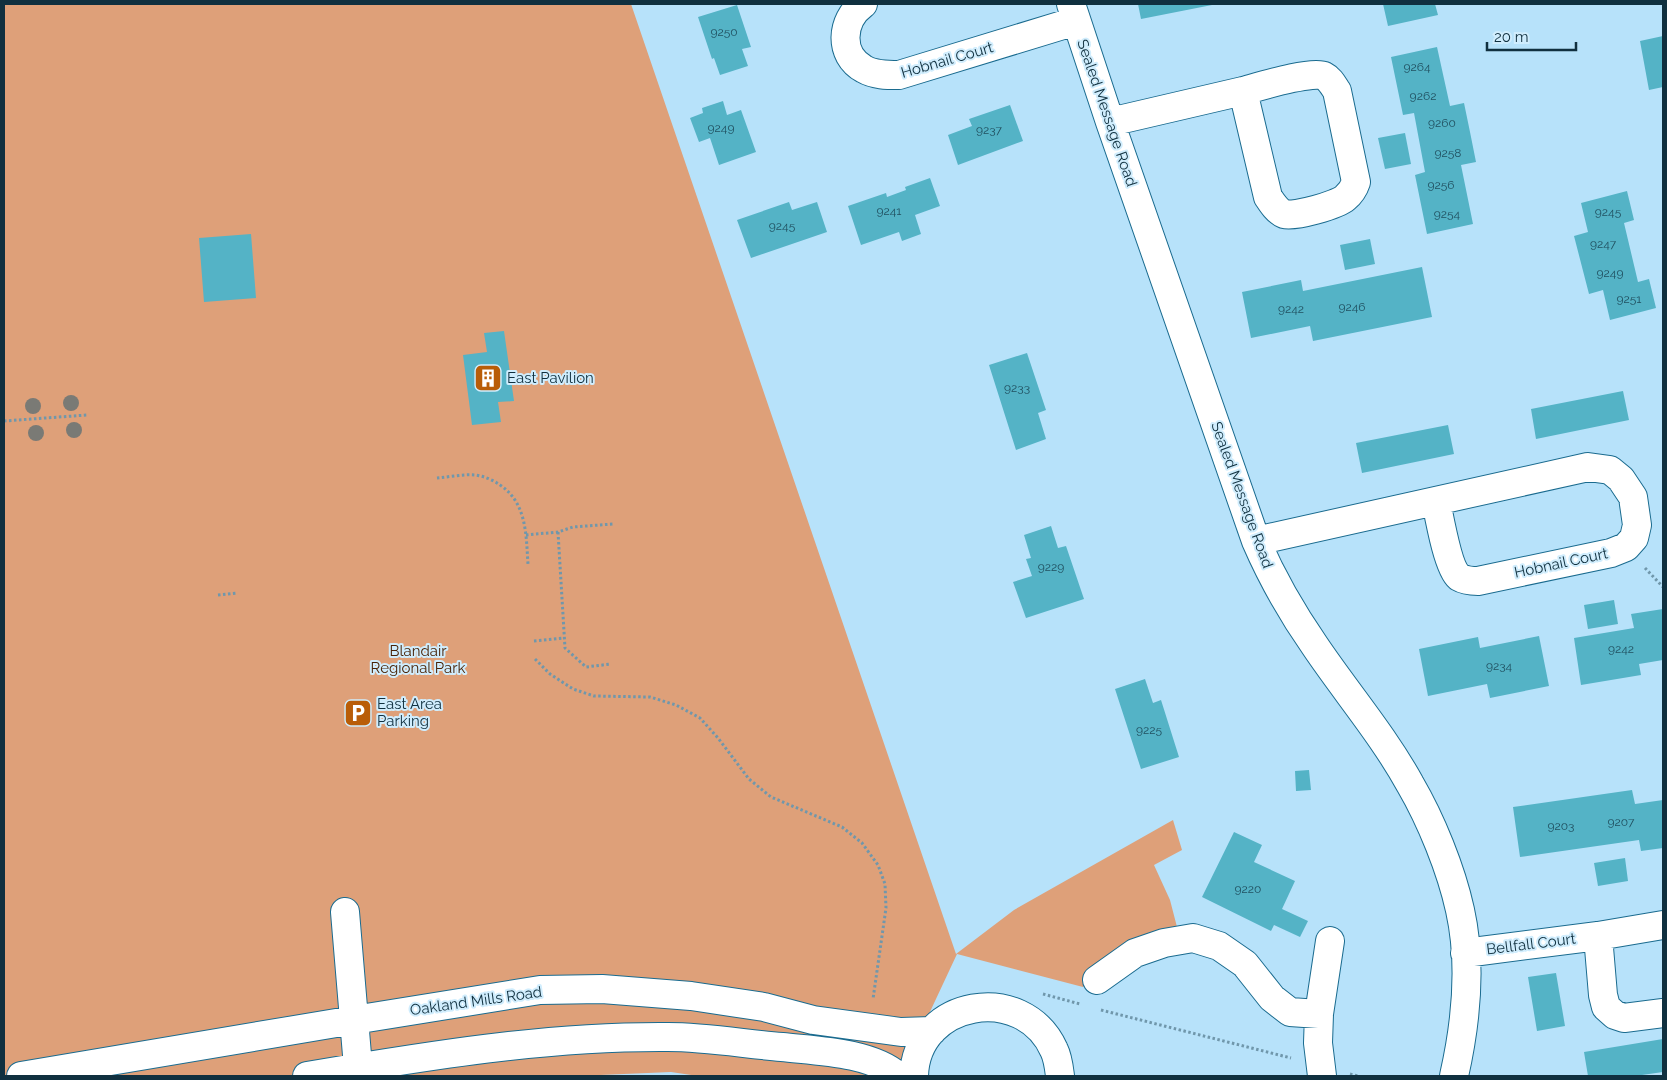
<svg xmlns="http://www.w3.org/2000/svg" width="1667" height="1080" viewBox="0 0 1667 1080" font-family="Raleway,sans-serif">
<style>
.green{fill:#dea079}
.building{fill:#54b3c6}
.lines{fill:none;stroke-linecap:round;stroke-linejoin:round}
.minor-casing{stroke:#1a6b8f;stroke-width:30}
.path{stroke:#7097ab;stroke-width:3;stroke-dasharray:2.5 2.5;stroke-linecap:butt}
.minor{stroke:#fff;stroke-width:28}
.tree{fill:#7a7a75}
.labels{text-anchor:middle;stroke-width:4;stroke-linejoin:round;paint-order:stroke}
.number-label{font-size:12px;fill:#215161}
.street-label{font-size:15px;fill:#10303f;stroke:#d0edfd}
.poi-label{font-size:15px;fill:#10303f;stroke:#d0edfd;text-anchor:start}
.park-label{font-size:15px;fill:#492408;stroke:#d0edfd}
</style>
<rect width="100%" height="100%" fill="#b7e2fa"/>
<path class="green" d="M4,4H631L956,954L1014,910L1173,820L1182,850L1154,865L1170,900L1177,927L1144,937L1112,960L1083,987L957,954L900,1076H698L671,1072L577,1076H4Z"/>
<path class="building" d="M1138,4H1212V5L1141,19Z
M1383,4H1435L1438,15L1388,26Z
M737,5L751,47L742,49L748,66L720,75L714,58L712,59L698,17Z
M1663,36V87L1649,90L1640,41Z
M1437,47L1450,106L1464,103L1470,132L1476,162L1461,165L1473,224L1427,234L1415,175L1425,172L1414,113L1403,115L1391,57Z
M723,101L727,115L741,110L756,152L719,165L710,138L699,142L690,118L703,113L702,108Z
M1010,105L1023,141L958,165L948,135L972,126L969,119Z
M1405,133L1411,164L1385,169L1378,138Z
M930,178L940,206L915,215L921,234L902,241L899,232L861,245L848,206L886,193L887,197L906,190L905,187Z
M1627,191L1634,220L1624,223L1638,282L1649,279L1656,308L1610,320L1603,290L1589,294L1574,236L1588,232L1581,203Z
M789,202L792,210L817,202L827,232L751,258L737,220Z
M251,234L256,298L204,302L199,238Z
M1370,239L1375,264L1345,270L1340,245Z
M1422,267L1432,317L1313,341L1310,326L1251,338L1242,292L1301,280L1303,291Z
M504,331L514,401L498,402L501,422L472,425L463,355L487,352L484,333Z
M1027,353L1046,410L1038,413L1046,439L1016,450L989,365Z
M1623,391L1629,420L1536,439L1531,409Z
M1448,425L1454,454L1362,473L1356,443Z
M1051,526L1058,548L1066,546L1084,599L1026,618L1013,582L1032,576L1026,559L1031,558L1024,535Z
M1614,600L1618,624L1588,629L1584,605Z
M1663,609V660L1639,664L1641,675L1581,685L1574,638L1634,628L1631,614Z
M1539,636L1549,686L1490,698L1487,684L1428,696L1419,649L1478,637L1480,648Z
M1145,679L1153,703L1161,700L1179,757L1141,769L1115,689Z
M1309,770L1311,790L1296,791L1295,771Z
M1632,790L1635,804L1663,800V848L1641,851L1639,840L1520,857L1513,807Z
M1234,832L1262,845L1254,862L1295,881L1282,909L1308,921L1300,937L1274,925L1271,931L1202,897Z
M1625,858L1628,881L1598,886L1594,863Z
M1556,973L1565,1026L1537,1031L1528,977Z
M1663,1039V1072L1635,1076H1588L1584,1052Z"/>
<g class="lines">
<g class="minor-casing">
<path id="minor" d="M863,4C841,20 838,55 864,69C874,75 887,75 899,75L1076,21
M1071,4L1110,122L1256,541C1272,578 1292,613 1315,646C1346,692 1383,735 1410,784C1431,820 1451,869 1460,910C1472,964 1466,1023 1454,1076
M1110,122L1243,91L1268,197C1272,203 1277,211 1284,214C1295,217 1337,205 1345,198C1351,193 1354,188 1356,182L1337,91C1333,85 1330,79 1324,76C1313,70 1258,87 1243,91
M1256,541L1588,467L1610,470L1621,479L1633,497L1637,525L1634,538L1626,547L1611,553L1478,581C1472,581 1464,580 1459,577C1448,568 1439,516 1436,501
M345,912L358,1067
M1598,936L1603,995L1606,1007L1615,1015L1624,1018L1663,1013
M1465,953L1598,936L1663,925
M1097,980L1135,953L1164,943L1193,938L1219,946L1245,964L1272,998L1290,1012L1319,1014L1330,941
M1319,1014L1318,1043L1322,1076
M21,1076L354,1020L540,990L602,989L691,996L764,1007L813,1020L901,1032L932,1031
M307,1076C426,1056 547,1036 668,1037C706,1037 745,1044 782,1047C817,1051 870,1052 898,1076
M914,1076C916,1000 1023,981 1054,1050C1058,1058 1059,1068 1060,1076"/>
</g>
<path class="path" d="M4,421L87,415
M437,478C449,477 463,474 475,475C484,476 493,480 500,485C527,503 526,535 528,564
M558,532L565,648L586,667L611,664
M526,535L558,532L573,527L613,524
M1645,568L1663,587
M218,595L237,593
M534,641L564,638
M535,659L550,674L573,689L594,696L650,697L676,705L700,718L718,738L749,779L771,797L842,827L862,843L878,865L885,884L886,908L873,999
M1043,994L1080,1004
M1101,1010L1291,1058
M1350,1074L1358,1076"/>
<use href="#minor" class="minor"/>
</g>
<g class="tree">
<circle cx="71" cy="403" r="8"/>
<circle cx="33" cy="406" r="8"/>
<circle cx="74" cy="430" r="8"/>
<circle cx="36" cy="433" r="8"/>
</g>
<defs>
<g id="building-square" transform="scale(1.4375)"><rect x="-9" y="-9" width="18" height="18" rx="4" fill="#b95d08" stroke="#d0edfd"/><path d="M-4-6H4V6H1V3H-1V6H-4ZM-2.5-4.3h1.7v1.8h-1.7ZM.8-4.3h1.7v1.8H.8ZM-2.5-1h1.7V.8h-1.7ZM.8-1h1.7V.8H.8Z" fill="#fff"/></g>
<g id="parking-square" transform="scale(1.4375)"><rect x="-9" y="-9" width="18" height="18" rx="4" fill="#b95d08" stroke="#d0edfd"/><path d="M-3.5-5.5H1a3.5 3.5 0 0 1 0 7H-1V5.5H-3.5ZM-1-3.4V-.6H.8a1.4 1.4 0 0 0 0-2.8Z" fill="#fff"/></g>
</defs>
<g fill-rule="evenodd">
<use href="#building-square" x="488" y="378"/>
<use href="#parking-square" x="358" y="713"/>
</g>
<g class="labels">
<g class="number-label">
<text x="724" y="36">9250</text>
<text x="1417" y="71">9264</text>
<text x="1423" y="100">9262</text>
<text x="1442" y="127">9260</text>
<text x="721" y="132">9249</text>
<text x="989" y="134">9237</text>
<text x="1448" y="157">9258</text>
<text x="1441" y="189">9256</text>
<text x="889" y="215">9241</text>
<text x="1608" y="216">9245</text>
<text x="1447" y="218">9254</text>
<text x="782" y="230">9245</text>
<text x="1603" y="248">9247</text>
<text x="1610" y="277">9249</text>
<text x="1629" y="303">9251</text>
<text x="1352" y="311">9246</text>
<text x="1291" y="313">9242</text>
<text x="1017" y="392">9233</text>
<text x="1051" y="571">9229</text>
<text x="1621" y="653">9242</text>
<text x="1499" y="670">9234</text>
<text x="1149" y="734">9225</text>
<text x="1621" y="826">9207</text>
<text x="1561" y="830">9203</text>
<text x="1248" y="893">9220</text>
</g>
<g class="street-label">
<text transform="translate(947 60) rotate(-16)" y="5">Hobnail Court</text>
<text transform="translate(1107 113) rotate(71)" y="5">Sealed Message Road</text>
<text transform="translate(1242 495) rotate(70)" y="5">Sealed Message Road</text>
<text transform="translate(1561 563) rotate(-12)" y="5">Hobnail Court</text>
<text transform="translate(1531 944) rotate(-7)" y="5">Bellfall Court</text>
<text transform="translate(476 1001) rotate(-8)" y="5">Oakland Mills Road</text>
</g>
<g class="poi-label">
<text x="507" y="383">East Pavilion</text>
<text x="377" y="709">East Area<tspan x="377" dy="17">Parking</tspan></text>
</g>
<g class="park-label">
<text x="418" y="656">Blandair<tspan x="418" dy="17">Regional Park</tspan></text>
</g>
</g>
<rect width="1667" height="1080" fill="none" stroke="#10303f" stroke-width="10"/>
<path d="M1487 42v8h89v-8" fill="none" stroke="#10303f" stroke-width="2.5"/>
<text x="1494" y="42" font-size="15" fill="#10303f" stroke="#d0edfd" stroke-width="4" paint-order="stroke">20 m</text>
</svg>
